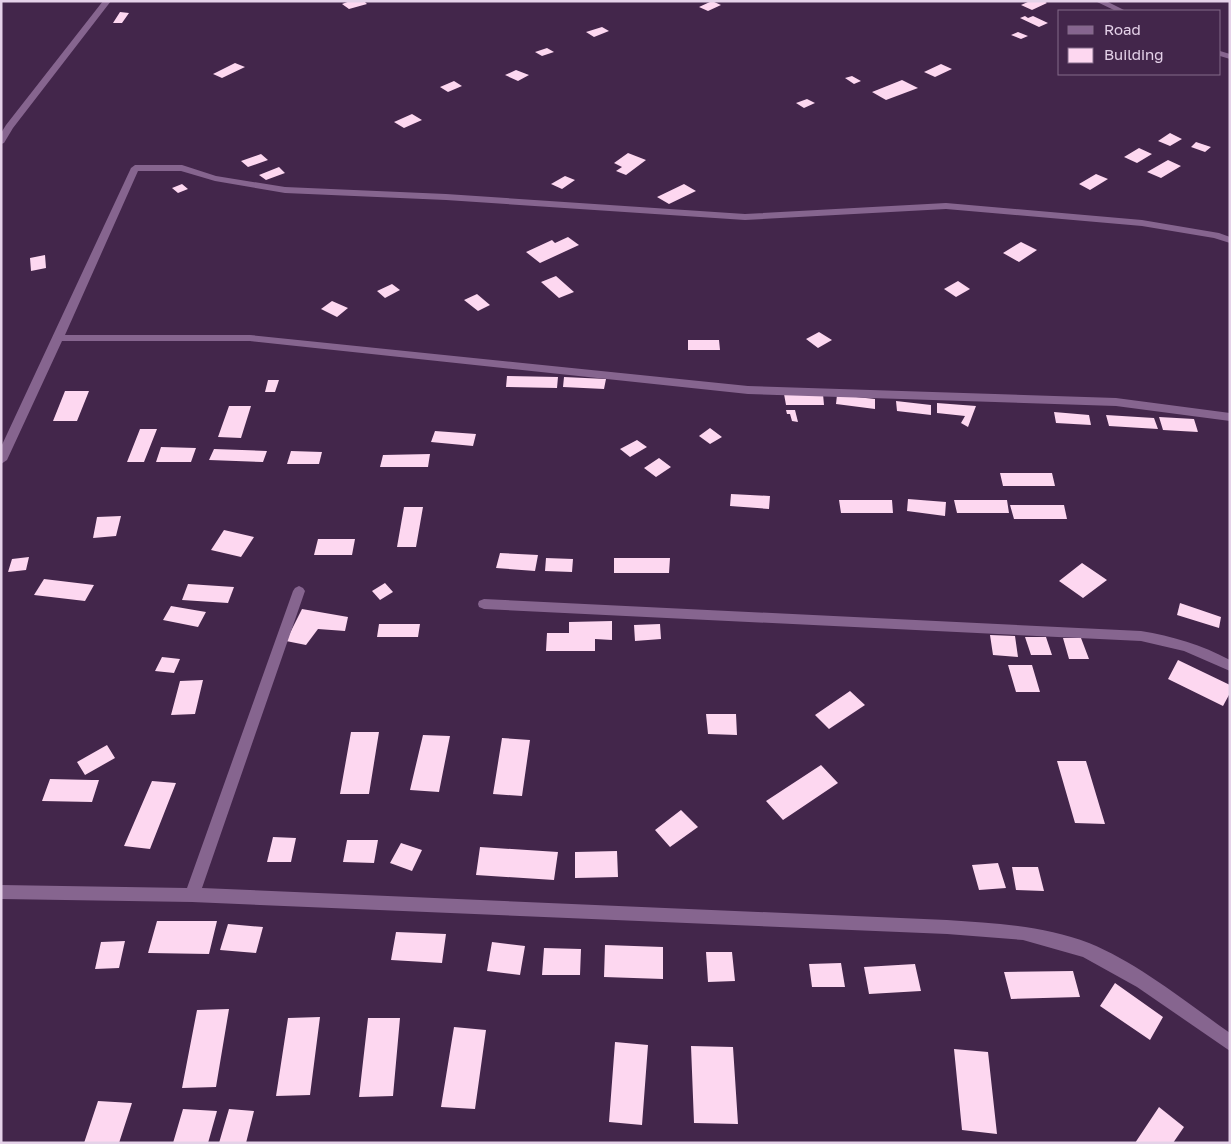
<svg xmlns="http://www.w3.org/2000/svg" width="1231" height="1144" viewBox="0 0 1231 1144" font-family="'Golos Text',sans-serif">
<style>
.building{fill:#fdd7f0}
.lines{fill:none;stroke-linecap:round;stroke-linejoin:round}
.minor{fill:#86658f;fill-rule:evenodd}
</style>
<rect width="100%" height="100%" fill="#43264b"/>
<path class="building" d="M350,1H364L367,4L349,9L342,4Z
M712,1L721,5L708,11L699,7Z
M1030,1H1044L1047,3L1032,10L1021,5Z
M120,12L129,13L122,23H113Z
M1025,16L1028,18L1033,16L1048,23L1039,27L1020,18Z
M602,27L609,31L594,37L586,32Z
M1018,32L1028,36L1021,39L1011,35Z
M547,48L554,52L542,56L535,52Z
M235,63L245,67L222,78L213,74Z
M941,64L952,69L935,77L924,72Z
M516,70L529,75L518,81L505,75Z
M852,76L861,81L854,84L845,78Z
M902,80L918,88L886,100L872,92Z
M454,81L462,86L448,92L440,87Z
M807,99L815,103L804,108L796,103Z
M412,114L422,120L404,128L394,122Z
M1170,133L1182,139L1170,146L1158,141Z
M1196,142L1211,147L1205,152L1191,147Z
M1139,148L1152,154L1137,163L1124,157Z
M628,153L646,160L626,175L616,171L622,167L614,163Z
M261,154L268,160L248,167L241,161Z
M1168,160L1181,166L1161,178L1147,172Z
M279,167L285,173L266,180L259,175Z
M1096,174L1108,179L1090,190L1079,184Z
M565,176L575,180L562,189L551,184Z
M182,184L188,189L178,193L172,188Z
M684,184L696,191L669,204L657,197Z
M568,237L579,245L540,263L526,252L552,240L555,243Z
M1021,242L1037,250L1019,262L1003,253Z
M45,255L46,268L31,271L30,258Z
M556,276L574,292L559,298L541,282Z
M958,281L970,289L956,297L944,289Z
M392,284L400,290L385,298L377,291Z
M477,294L490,305L478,311L464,300Z
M332,301L348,308L337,317L321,309Z
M819,332L832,340L818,348L806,339Z
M688,340H719L720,350H688Z
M507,376L558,377L557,388L506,387Z
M564,377L606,379L604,389L563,387Z
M268,380H279L275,392H265Z
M65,391H89L77,421H53Z
M784,394H823L824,405H786Z
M837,395L875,399V409L836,404Z
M896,401L931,405V415L897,411Z
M937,403L976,406L968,427L961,423L965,416L937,413Z
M229,406H251L241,438L218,437Z
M786,410H795L798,422L792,421L790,414H787Z
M1054,412L1089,415L1091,425L1056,423Z
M1106,415L1154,418L1158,429L1109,426Z
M1159,417L1194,419L1198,432L1163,430Z
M710,428L722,437L710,444L699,436Z
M140,429H157L144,462H127Z
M435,431L476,434L473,446L431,442Z
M637,440L647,447L630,457L620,449Z
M161,447L196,448L191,462H156Z
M214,449L267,451L263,462L209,460Z
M291,451L322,452L319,464H287Z
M430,454L428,467H380L383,455Z
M659,458L671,467L656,477L644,468Z
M1000,473H1052L1055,486H1003Z
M731,494L770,496L769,509L730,506Z
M908,499L946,502L945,516L907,511Z
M839,500H892L893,513H841Z
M954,500H1007L1009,513H957Z
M1010,505H1064L1067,519H1014Z
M404,507H423L416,547H397Z
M121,516L116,536L93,538L97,517Z
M224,530L254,537L241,557L211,550Z
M318,539H355L352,555H314Z
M500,553L538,555L535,571L496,568Z
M29,557L26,570L8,572L12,559Z
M546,558L573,559L572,572L545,571Z
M614,558H670L669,573H614Z
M1082,563L1107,580L1083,598L1059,581Z
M44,579L94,585L85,601L34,595Z
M385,583L393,592L380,600L372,591Z
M188,584L234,587L228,603L182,600Z
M1180,603L1221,617L1219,628L1177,615Z
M171,606L206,612L198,627L163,620Z
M302,609L348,617L345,631L318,629L306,645L286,641Z
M612,621V640L595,639V651H546L547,633H569V622Z
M379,624H420L418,637H377Z
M660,624L661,639L635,641L634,625Z
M990,635L1015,636L1018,657L993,655Z
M1025,637H1046L1052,655H1031Z
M1063,638H1081L1089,659H1069Z
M162,657L180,659L174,673L155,671Z
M1178,660L1230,685V693L1223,706L1168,679Z
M1008,665H1032L1040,692H1016Z
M203,680L195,714L171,715L180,681Z
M850,691L865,705L829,729L815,715Z
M706,714H736L737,735L708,734Z
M351,732H379L369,794H340Z
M423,735L450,736L439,792L410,790Z
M502,738L530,740L522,796L493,794Z
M107,745L115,758L85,775L77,762Z
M1057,761H1086L1105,824L1075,823Z
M821,765L838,783L783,820L766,801Z
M50,779L92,780H99L92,802L42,801Z
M152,781L176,783L150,849L124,846Z
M681,810L698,827L670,847L655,830Z
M273,837L296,838L291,862H267Z
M347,840H378L374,863L343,862Z
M401,843L422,850L412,871L390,863Z
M480,847L558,852L554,880L476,875Z
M617,851L618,877L575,878V852Z
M998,863L1006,888L979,890L972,865Z
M1012,867H1038L1044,891L1016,890Z
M157,921H217L209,954L148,953Z
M228,924L263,927L256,953L220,950Z
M396,932L446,934L442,963L391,960Z
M125,941L119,968L95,969L101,942Z
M492,942L525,946L520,975L487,971Z
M605,945L663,947V979L604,977Z
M544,948L581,949L580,975H542Z
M706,952H732L735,981L708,982Z
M841,963L845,987H812L809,964Z
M915,964L921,991L869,994L864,967Z
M1073,971L1080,997L1011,999L1004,972Z
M1115,983L1163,1017L1150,1040L1100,1006Z
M229,1009L216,1087L182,1088L197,1010Z
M320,1017L310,1095L276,1096L288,1018Z
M368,1018H400L393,1096L359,1097Z
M454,1027L486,1030L475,1109L441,1107Z
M615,1042L648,1045L642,1125L609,1122Z
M691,1046L733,1047L738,1124L694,1123Z
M954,1049L988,1052L997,1134L962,1130Z
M98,1101L132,1103L119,1143H84Z
M1159,1107L1184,1127L1173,1143H1135Z
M183,1109L217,1111L208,1143H173Z
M229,1109L254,1111L246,1143H219Z"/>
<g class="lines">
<path class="minor" d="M103,1H111L13,128L4,143L1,144V133L6,125Z
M1095,1H1106L1126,11H1116Z
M1220,51L1230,54V59L1220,56Z
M135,165H182L216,176L285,187L446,194L745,214L946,203L1142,220L1219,233L1230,237V243L1214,238L1142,226L946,209L745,220L446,200L285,193L215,181L181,171H138L65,335H250L748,386L1116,398L1230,413V421L1116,406L748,394L250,341H62L7,460L1,464V447L131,168Z
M299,586L303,588L305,591L202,888L947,920C995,923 1044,926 1089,943C1138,963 1186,1002 1230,1033V1051L1137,987L1083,957L1023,940L947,934L192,902L1,899V885L187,888L293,591L295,588Z
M484,599L1141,631C1172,636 1202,645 1230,660V671L1184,651L1141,641L484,609L479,607L478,604L479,601Z"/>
</g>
<rect width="1231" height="1144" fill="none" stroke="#e5d2e9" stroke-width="5"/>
<rect x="1058" y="10" width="162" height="65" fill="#43264b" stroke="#846b8a"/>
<rect x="1068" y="26" width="25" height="8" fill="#86658f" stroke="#846b8a"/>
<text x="1104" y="35" font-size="15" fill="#e5d2e9">Road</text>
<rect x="1068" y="48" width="25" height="15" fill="#fdd7f0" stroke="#846b8a"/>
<text x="1104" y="60" font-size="15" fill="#e5d2e9">Building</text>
</svg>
